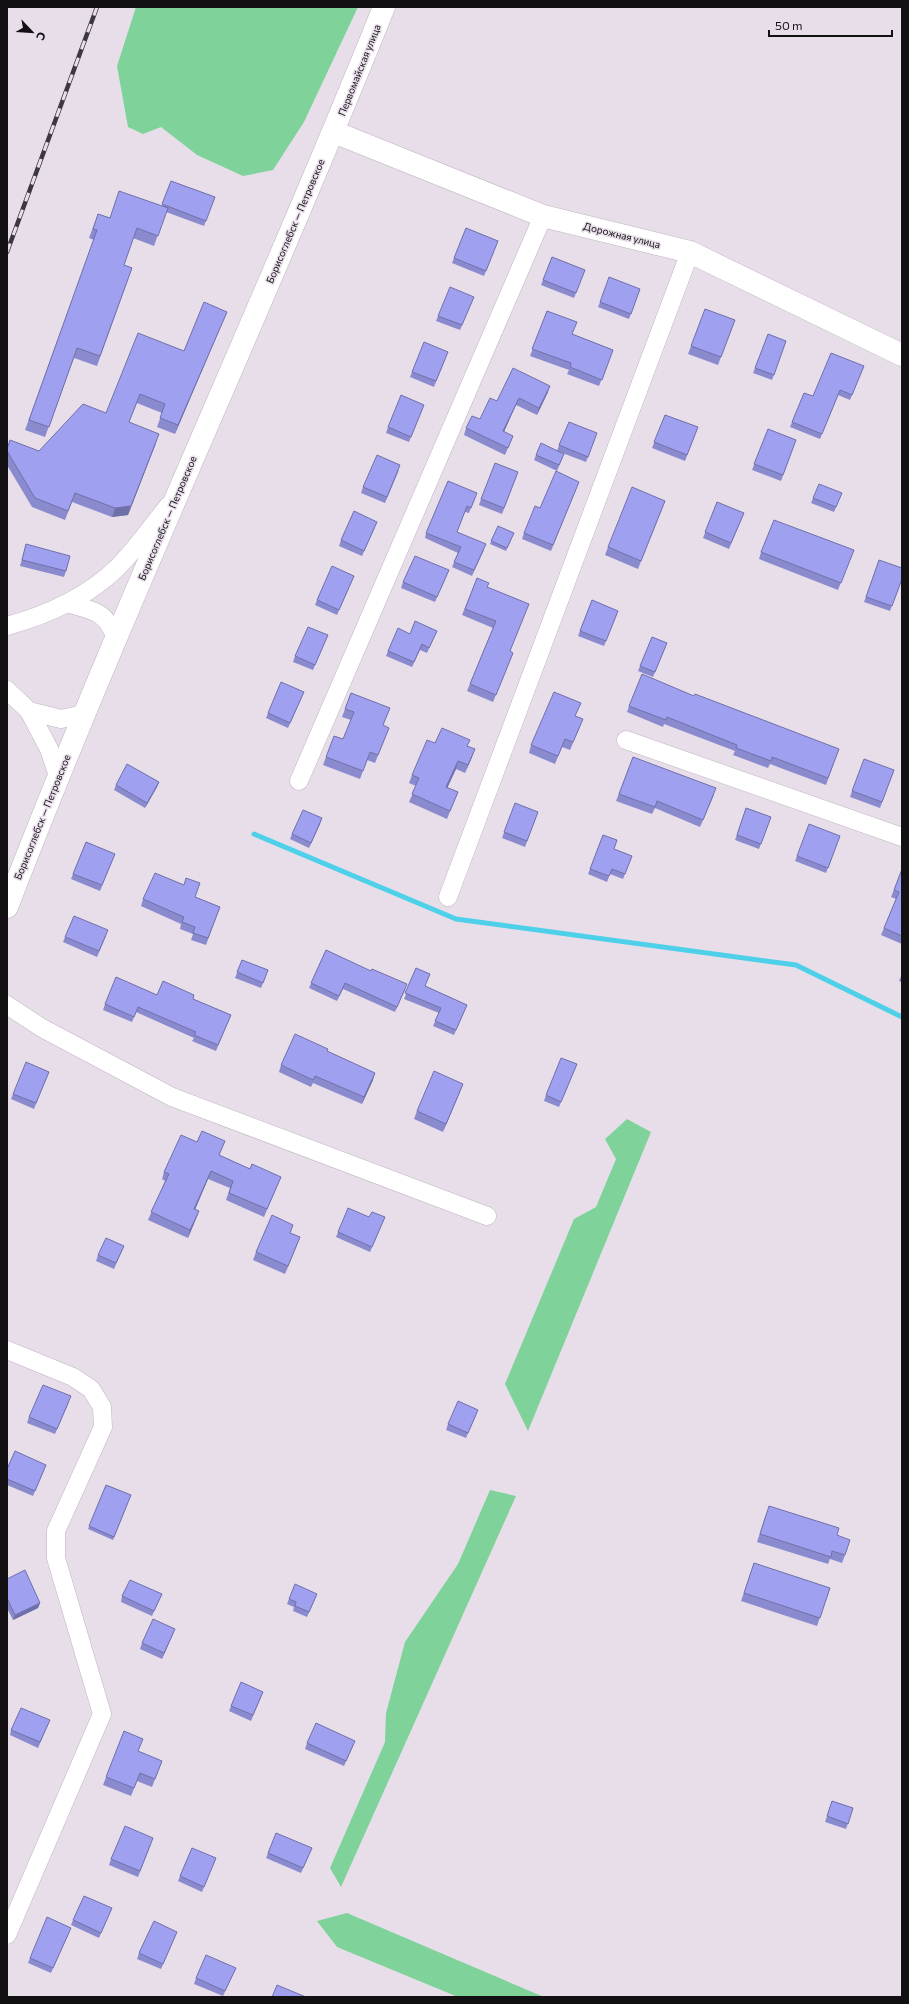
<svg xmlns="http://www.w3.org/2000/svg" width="909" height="2004" viewBox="0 0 909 2004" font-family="Commissioner,sans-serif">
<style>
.green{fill:#7fd39a}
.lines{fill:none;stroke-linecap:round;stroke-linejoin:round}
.stream{stroke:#4ed0e9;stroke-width:5}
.street-casing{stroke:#bfb5c1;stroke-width:19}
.secondary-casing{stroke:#bfb5c1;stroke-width:23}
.street{stroke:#fff;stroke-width:18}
.secondary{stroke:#fff;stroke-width:22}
.rail-casing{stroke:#3c383e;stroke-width:4.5}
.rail{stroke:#e8deea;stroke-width:3;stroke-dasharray:9;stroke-linecap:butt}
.wall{fill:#8a8acf}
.shaded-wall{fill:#7070a9}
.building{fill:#a0a0f1;stroke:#7070a9}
.labels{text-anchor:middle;stroke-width:3;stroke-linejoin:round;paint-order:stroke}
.street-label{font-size:10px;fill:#131014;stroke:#e8deea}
</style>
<rect width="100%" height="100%" fill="#e8deea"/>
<path class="green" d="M136,7H358L304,122L273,170L243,176L197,155L161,127L143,134L128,127L117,66Z
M627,1119L651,1132L528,1431L505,1384L574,1219L596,1207L616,1159L605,1139Z
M490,1490L516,1496L341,1887L330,1868L385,1742L386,1713L405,1642L458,1564Z
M347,1913L544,1997H458L337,1947L317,1921Z"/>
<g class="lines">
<path class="stream" d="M254,834L456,919L796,965L902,1017"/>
<g class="street-casing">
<path id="street" d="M67,603C93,611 105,610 116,638
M7,626C47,615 87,597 117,568C136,549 152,526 168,506
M7,690L29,711L49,749L58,776
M29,711L61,719L84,714
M626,740L902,837
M299,781L543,216
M448,897L690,252
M7,1005L42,1028L172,1097L487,1216
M7,1350L73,1377L91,1389L102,1407L103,1427L56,1531V1558L102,1714L7,1935"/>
</g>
<g class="secondary-casing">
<path id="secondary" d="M334,132L543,216L690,252L902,355
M7,907C124,603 263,309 384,7"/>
</g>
<use href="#street" class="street"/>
<use href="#secondary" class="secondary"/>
<g class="rail-casing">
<path id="rail" d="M7,252L97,7"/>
</g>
<use href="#rail" class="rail"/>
</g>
<path class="wall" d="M171,181L215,197L204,226L166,212L154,246L133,238L124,265L132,268L97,366L74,358L45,437L25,430L94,240L89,238L98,214L110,218L162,206Z
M466,228L498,241L484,276L452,263Z
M552,257L585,270L574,298L541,285Z
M640,289L629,319L598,307L600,302Z
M474,297L460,330L436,321L438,316Z
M705,309L735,320L718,365L688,354Z
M547,311L572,334L613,350L599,386L567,374L569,370L530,356Z
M227,312L175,434L157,427L162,413L137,403L129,422L156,443L128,515L112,517L72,502L65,520L32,507L7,465V449L39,451L106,413L184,351Z
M768,334L786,341L772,380L753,373Z
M446,357L434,387L410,377L412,372Z
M864,366L850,400L838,395L820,439L790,427L792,422L813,396Z
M548,392L537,415L516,405L504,432L513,436L505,455L464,435L466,428L480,419L497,401Z
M424,405L409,442L386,433L388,427Z
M665,415L698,427L685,461L652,448Z
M768,429L796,440L781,481L752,470Z
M595,439L586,462L557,451L559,445Z
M536,455L562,459L557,471L534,460Z
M399,470L385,503L361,493L363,487Z
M518,472L502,514L479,505L481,499Z
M577,487L551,551L522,539L524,533L540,508Z
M842,493L834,512L811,503L813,498Z
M475,498L469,513L465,512L457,532L484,550L472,576L452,567L458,553L425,538L426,533Z
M665,501L638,569L605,555L608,547Z
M717,502L742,518L729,549L703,538Z
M498,526L514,533L506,551L490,544Z
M375,527L362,556L339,546L341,540Z
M26,544L66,571L64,577L20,566Z
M854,550L838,590L759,559L761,552Z
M879,560L902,579L890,611L864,602Z
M449,570L435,602L401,588L403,582Z
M477,578L488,587L510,651L513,653L493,702L467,691L493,628L462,615Z
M352,581L337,615L315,605L317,600Z
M592,600L618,611L604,646L578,636Z
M437,631L427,653L420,650L412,667L386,656L388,651L410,634Z
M328,635L313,670L293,662L295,656Z
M652,637L667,643L653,677L638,671Z
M351,693L383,726L389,728L375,763L367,760L360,779L323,765L334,736L343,739L351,720L342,717Z
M694,696L839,749L826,785L770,764L768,768L733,755L735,751L664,724L663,727L627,712L629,706Z
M302,697L288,728L266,718L268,713Z
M575,716L580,727L570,750L562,747L555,764L529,753L531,745Z
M435,743L468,746L472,757L465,773L456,769L447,788L458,792L447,819L409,802L416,786L409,783L412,775Z
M633,757L714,795L700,827L655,808L652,814L616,801Z
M894,770L880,808L850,797L852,791Z
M159,782L157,787L145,808L114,790L116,785Z
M515,803L538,812L525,847L502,838Z
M746,808L771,817L759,849L735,840Z
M320,824L309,848L290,839L292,834Z
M603,835L614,849L632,856L623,879L610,874L607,882L588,874Z
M840,836L826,873L795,861L797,856Z
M86,842L115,854L100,891L71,879Z
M902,869V944L881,935L896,899L891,897Z
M195,897L220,907L206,945L191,940L193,934L180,929L181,924L141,906L143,899Z
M106,936L97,957L63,942L65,937Z
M326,950L405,990L395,1012L343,989L337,1001L309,988Z
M242,960L268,970L261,988L235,978Z
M416,968L425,986L467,1005L454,1035L433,1026L439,1013L404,999Z
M902,974V982L899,981Z
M157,995L193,999L231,1015L216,1051L192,1041L194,1038L136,1012L132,1022L103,1010L105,1004Z
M327,1051L373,1080L362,1104L313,1083L311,1087L279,1072L281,1065Z
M577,1064L559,1107L544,1101L546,1095Z
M47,1077L34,1109L11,1099L13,1094Z
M463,1084L443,1132L414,1119L417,1111Z
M225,1141L219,1155L250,1169L281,1177L264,1217L226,1200L230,1188L208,1179L195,1209L199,1211L188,1238L148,1220L165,1181L162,1179L164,1172L197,1142Z
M369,1217H385L370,1252L336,1237L338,1232Z
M290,1233L300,1237L285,1274L253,1260L256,1252Z
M124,1246L114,1269L96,1261L98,1255Z
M69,1402L55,1434L27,1423L29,1417Z
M476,1415L466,1438L446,1430L448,1424Z
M7,1469L44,1470L33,1496L7,1485Z
M106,1485L131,1495L113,1540L88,1529Z
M766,1514L837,1535L845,1555L842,1563L830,1559L828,1564L757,1542Z
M754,1563L830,1588L817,1626L741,1601Z
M7,1579L40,1603L38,1608L13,1620L7,1608Z
M162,1594L152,1616L121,1602L122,1596Z
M317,1594L307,1617L293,1611L294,1607L287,1604L289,1599Z
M173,1634L162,1659L140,1649L142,1643Z
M261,1697L251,1721L229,1711L231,1706Z
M50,1720L38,1748L10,1735L11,1730Z
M124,1731L138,1751L162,1761L152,1787L137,1781L131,1796L103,1785Z
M307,1743L353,1746L344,1766L305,1749Z
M832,1801L853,1808L846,1829L825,1822Z
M151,1844L138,1877L109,1865L111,1859Z
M312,1848L301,1873L266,1858L268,1853Z
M216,1858L202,1892L178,1881L180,1876Z
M112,1908L99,1938L71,1925L73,1920Z
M69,1933L51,1973L28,1963L30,1958Z
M175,1937L161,1969L137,1959L139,1953Z
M236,1968L223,1996L194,1984L196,1978Z"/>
<path class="shaded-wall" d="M227,312L223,321L175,434L178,425Z
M550,386L548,392L537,415L539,408Z
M519,398L516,405L501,438L503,431Z
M156,443L128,515L112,517L115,508Z
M475,749L472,757L465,773L468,765Z
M458,761L456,769L444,795L446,787Z
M159,782L157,787L145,808L147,803Z
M322,818L320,824L309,848L311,843Z
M375,1073L373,1080L362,1104L364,1097Z
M463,1084L460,1092L443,1132L446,1124Z
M211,1171L208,1179L192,1217L194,1209Z
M199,1211L196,1219L188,1238L190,1230Z
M300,1237L297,1245L285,1274L288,1266Z
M40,1603L38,1608L13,1620L15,1615Z
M175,1629L173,1634L162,1659L164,1653Z"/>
<path class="building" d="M171,181L215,197L206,221L162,204Z
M119,191L168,208L158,236L137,228L124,265L132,268L100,356L77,348L49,427L29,420L97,230L93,229L98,214L110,218Z
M466,228L498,241L486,271L454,258Z
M552,257L585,270L576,293L543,280Z
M609,277L640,289L631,314L600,302Z
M450,287L474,297L462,325L438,316Z
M204,302L227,312L178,425L160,418L165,404L140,394L129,422L159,434L131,506L115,508L75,493L68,511L35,498L7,451V449L10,440L39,451L83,404L106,413L138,333L184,351Z
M705,309L735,320L721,357L691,346Z
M547,311L577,322L572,334L613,350L602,380L570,367L571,363L532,349Z
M768,334L786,341L774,375L755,368Z
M424,342L448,352L436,381L412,372Z
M831,353L864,366L852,395L840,390L822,434L792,422L804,393L813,396Z
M513,368L550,386L539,408L519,398L503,431L513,436L508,448L466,428L472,416L480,419L490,398L497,401Z
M401,395L424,405L411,437L388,427Z
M665,415L698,427L687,455L654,442Z
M569,422L597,433L588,457L559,445Z
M768,429L796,440L783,475L754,464Z
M541,443L564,454L559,465L536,455Z
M377,455L400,465L387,497L363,487Z
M495,463L518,472L504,508L481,499Z
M556,471L579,482L553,545L524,533L535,506L540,508Z
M448,481L477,493L471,508L467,506L457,532L486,544L474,570L454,562L461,547L426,533Z
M819,484L842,493L836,507L813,498Z
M632,487L665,501L641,561L608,547Z
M717,502L744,513L731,543L705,532Z
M354,511L377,522L364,551L341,540Z
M774,520L854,550L841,583L761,552Z
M498,526L514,533L507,548L491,541Z
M26,544L70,556L66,571L22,560Z
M415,556L449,570L437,597L403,582Z
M879,560L902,568V579L892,606L866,597Z
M332,566L354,576L339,610L317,600Z
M477,578L489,583L487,587L529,604L510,651L513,653L496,695L470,684L496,621L465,609Z
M592,600L618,611L606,641L580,631Z
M415,621L437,631L429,648L422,644L414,662L388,651L398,628L410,634Z
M308,627L328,635L315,665L295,656Z
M652,637L667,643L655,672L640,666Z
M642,674L694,696L695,694L839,749L828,778L772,757L771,761L736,748L737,745L667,717L666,720L629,706Z
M281,682L304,692L290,723L268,713Z
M554,692L581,703L575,716L583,719L573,742L565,739L558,756L531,745Z
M351,693L390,708L383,725L389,728L378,755L370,752L363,771L326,757L334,736L343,739L354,712L345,709Z
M442,728L470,740L467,746L475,749L468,765L458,761L446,787L458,792L450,811L412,794L419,778L412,775L427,740L435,743Z
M633,757L716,788L703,820L657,801L655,807L619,794Z
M864,759L894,770L882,802L852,791Z
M127,764L159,782L147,803L116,785Z
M515,803L538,812L527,841L504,832Z
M746,808L771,817L761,844L737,835Z
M303,810L322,818L311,843L292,834Z
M809,824L840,836L828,868L797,856Z
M603,835L617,840L614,849L632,856L625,874L612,869L609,876L590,869Z
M86,842L115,854L102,885L73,874Z
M902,869V936L884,928L899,892L894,890Z
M155,873L184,885L186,878L200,883L195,897L220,907L208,938L193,933L195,927L182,922L184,917L143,899Z
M74,916L108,930L99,951L65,937Z
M326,950L371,971L372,969L407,984L397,1007L345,983L339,996L311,983Z
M242,960L268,970L263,983L237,972Z
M416,968L430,974L425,986L467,1005L456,1030L435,1021L441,1008L405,993Z
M116,977L157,995L163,981L194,995L193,999L231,1015L218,1045L194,1035L196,1032L138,1007L134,1017L105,1004Z
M295,1034L328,1049L327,1051L375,1073L364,1097L315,1076L313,1080L281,1065Z
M561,1058L577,1064L561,1102L546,1095Z
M26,1062L49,1072L36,1103L13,1094Z
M434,1071L463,1084L446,1124L417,1111Z
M202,1131L225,1141L219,1155L250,1169L252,1164L281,1177L267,1209L229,1193L233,1181L211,1171L194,1209L199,1211L190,1230L151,1212L169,1174L164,1172L181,1135L197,1142Z
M348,1208L369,1217L372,1212L385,1217L372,1247L338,1232Z
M272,1215L293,1225L290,1233L300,1237L288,1266L256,1252Z
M106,1238L124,1246L116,1263L98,1255Z
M43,1385L71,1396L57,1429L29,1417Z
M458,1401L478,1410L468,1433L448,1424Z
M15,1451L46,1465L35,1491L7,1479V1469Z
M106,1485L131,1495L114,1537L89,1526Z
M769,1506L839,1528L837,1535L850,1540L845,1555L832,1551L831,1557L760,1534Z
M754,1563L830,1588L820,1618L744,1593Z
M25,1570L40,1603L15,1615L7,1598V1579Z
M130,1580L162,1594L154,1611L122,1596Z
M295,1584L317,1594L309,1612L295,1606L296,1602L289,1599Z
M153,1619L175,1629L164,1653L142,1643Z
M241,1682L263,1692L253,1715L231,1706Z
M21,1708L50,1720L40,1742L11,1730Z
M316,1723L355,1741L346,1761L307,1743Z
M124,1731L143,1739L138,1751L162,1761L155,1779L140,1773L134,1788L106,1777Z
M832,1801L853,1808L848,1824L827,1816Z
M125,1826L153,1838L140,1871L111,1859Z
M276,1833L312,1848L303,1868L268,1853Z
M192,1848L216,1858L204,1887L180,1876Z
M84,1896L112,1908L101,1933L73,1920Z
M47,1917L71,1928L53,1968L30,1958Z
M154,1921L177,1932L163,1964L139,1953Z
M206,1955L236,1968L225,1991L196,1978Z
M277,1985L306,1997H272Z"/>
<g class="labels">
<g class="street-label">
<text transform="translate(359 70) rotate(-68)" y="4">Первомайская улица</text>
<text transform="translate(295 221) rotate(-67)" y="4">Борисоглебск — Петровское</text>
<text transform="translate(622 235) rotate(14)" y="4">Дорожная улица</text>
<text transform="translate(167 518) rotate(-67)" y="4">Борисоглебск — Петровское</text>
<text transform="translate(42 817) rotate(-68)" y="4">Борисоглебск — Петровское</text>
</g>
</g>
<rect width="909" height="2004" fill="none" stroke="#131014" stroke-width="16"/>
<g transform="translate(32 32) rotate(115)" stroke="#e8deea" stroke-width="3" paint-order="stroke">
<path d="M0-3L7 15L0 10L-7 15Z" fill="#131014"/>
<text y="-6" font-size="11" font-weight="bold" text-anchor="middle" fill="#131014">С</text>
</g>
<path d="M769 30v6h123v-6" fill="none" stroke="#131014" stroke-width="2"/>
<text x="775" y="30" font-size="12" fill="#131014" stroke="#e8deea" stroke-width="3" paint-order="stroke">50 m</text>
</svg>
